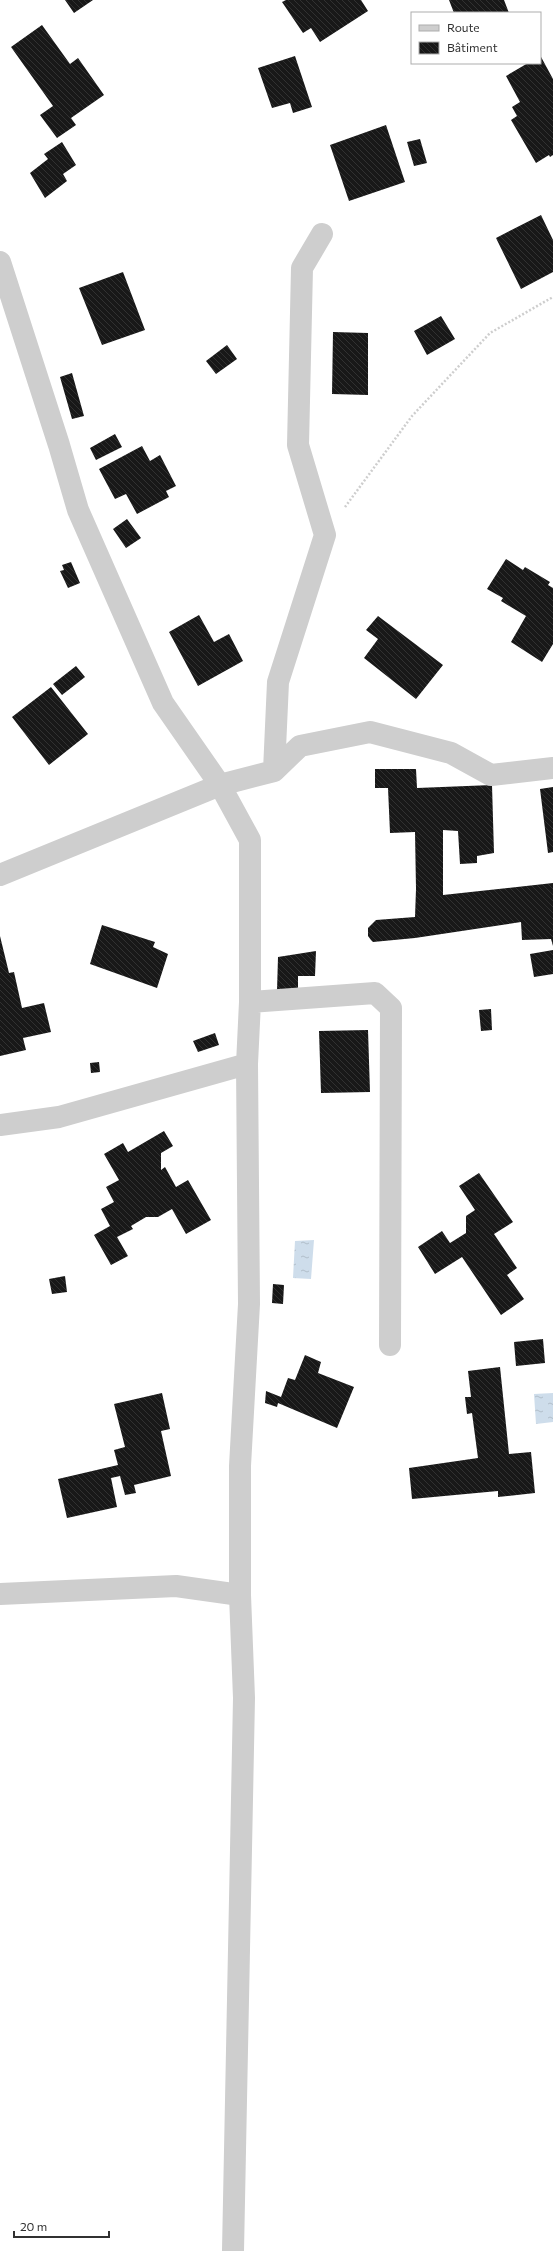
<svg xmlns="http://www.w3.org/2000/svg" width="553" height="2251" viewBox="0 0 553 2251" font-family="Commissioner,sans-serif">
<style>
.water{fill:url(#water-ripples)}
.building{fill:url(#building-back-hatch)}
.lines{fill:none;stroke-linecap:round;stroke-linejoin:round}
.path{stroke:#cecece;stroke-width:2.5;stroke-dasharray:2 2;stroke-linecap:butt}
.minor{stroke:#cecece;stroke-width:22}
</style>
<defs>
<pattern id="water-ripples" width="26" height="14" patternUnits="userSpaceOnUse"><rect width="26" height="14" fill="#ceddeb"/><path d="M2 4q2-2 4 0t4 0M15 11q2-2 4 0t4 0" fill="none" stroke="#b1beca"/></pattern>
<pattern id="building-back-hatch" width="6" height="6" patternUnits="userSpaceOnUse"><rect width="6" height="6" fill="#181818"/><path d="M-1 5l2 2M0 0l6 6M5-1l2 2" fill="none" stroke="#313131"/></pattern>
</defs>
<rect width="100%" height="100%" fill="#fff"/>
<path class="water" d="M314,1240L311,1279L293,1278L295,1241Z
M553,1393V1422L536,1424L534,1394Z"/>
<path class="building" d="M65,0H93L74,13Z
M286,0H361L368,11L320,42L311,28L303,33L282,2Z
M449,0H504L509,13H454Z
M42,25L70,64L78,58L104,95L71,118L76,125L57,138L40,115L53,106L11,47Z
M540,55L553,79V155L550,157L549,155L536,163L511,120L517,116L512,107L520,102L506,76L528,63H540Z
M295,56L312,107L293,113L290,103L272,108L258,68Z
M386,125L405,182L349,201L330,145Z
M420,139L427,163L414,166L407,142Z
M62,142L76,165L63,174L67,181L45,198L30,173L48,159L44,154Z
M541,215L553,240V272L521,289L496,238Z
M123,272L145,330L102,345L79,288Z
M441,316L455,339L427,355L414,331Z
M333,332L368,333V395L332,394Z
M227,345L237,359L216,374L206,361Z
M72,373L84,416L72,419L60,377Z
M115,434L122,447L96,460L90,448Z
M142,446L150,461L160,455L176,486L166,491L169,497L137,514L126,494L115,499L99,469Z
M127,519L141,538L126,548L113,529Z
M506,559L523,570L525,567L550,582L548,585L553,588V644L542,662L511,642L526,616L501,601L503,598L487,589Z
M71,562L80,583L68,588L60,571L64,570L62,565Z
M199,615L214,642L229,634L243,661L198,686L169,632Z
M378,616L443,665L416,699L364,658L378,639L366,630Z
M76,666L85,677L62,695L53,684Z
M51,687L88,734L49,765L12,717Z
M375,769H416L417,788L492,785L494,853L477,856V863L460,864L458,831L443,830V895L553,883V946L551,939L522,940L521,922L415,938L373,942L371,940L368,936V928L376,920L415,917L416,889L415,832L390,833L388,788H375Z
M553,787V852L548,853L540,789Z
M102,925L155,942L153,947L168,954L157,988L90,964Z
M0,936L9,973L14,972L22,1008L44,1003L51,1032L23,1038L26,1050L0,1056Z
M553,950V974L534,977L530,954Z
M316,951L315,976H298V992L277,991L278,957Z
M491,1009L492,1030L481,1031L479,1010Z
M368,1030L370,1092L321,1093L319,1031Z
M215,1033L219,1045L198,1052L193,1041Z
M99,1062L100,1072L91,1073L90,1063Z
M164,1131L173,1146L161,1153V1170L165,1167L176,1187L188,1180L211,1220L186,1234L172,1209L158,1217H146L131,1226L133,1229L117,1237L128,1256L111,1265L94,1235L110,1226L101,1209L114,1202L106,1187L119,1180L104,1154L123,1143L128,1152Z
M479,1173L513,1222L494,1234L517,1268L507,1275L524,1299L501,1315L462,1257L435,1274L418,1247L442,1231L450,1243L466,1233V1216L475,1210L459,1186Z
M65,1276L67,1292L52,1294L49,1279Z
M273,1284L284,1285L283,1304L272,1303Z
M543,1339L545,1363L516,1366L514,1342Z
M305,1355L321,1362L318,1373L354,1387L337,1428L278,1403L277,1407L265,1403L266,1391L281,1397L288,1378L295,1380Z
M500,1367L509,1454L531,1452L535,1493L498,1497V1491L412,1499L409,1468L478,1458L472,1413L467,1414L465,1397H471L468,1371Z
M162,1393L170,1429L161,1431L171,1476L134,1485L136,1493L125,1495L120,1476L111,1478L117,1507L67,1518L58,1479L118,1465L114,1450L125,1447L114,1404Z"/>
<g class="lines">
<path class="path" d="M345,507L412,416L490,333L553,297"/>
<path class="minor" d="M0,262L59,445L78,510L163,703L220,785L250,840V1002L247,1064L249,1304L240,1466V1595L244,1698L233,2251
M274,771L278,682L325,535L298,445L302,268L322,234
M0,875L220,785L274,771L300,746L370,732L451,753L491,775L553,768
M250,1002L375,993L391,1008L390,1345
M0,1125L59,1117L247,1064
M0,1594L176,1586L240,1595"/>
</g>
<rect x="411" y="12" width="130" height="52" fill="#ffffff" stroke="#adadad"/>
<rect x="419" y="25" width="20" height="6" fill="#cecece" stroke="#adadad"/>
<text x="447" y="32" font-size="12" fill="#313131">Route</text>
<rect x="419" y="42" width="20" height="12" fill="url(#building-back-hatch)" stroke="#adadad"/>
<text x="447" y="52" font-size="12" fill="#313131">Bâtiment</text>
<path d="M14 2231v6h95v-6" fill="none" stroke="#313131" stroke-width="2"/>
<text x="20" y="2231" font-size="12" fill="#313131" stroke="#ffffff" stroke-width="3" paint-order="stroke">20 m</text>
</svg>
